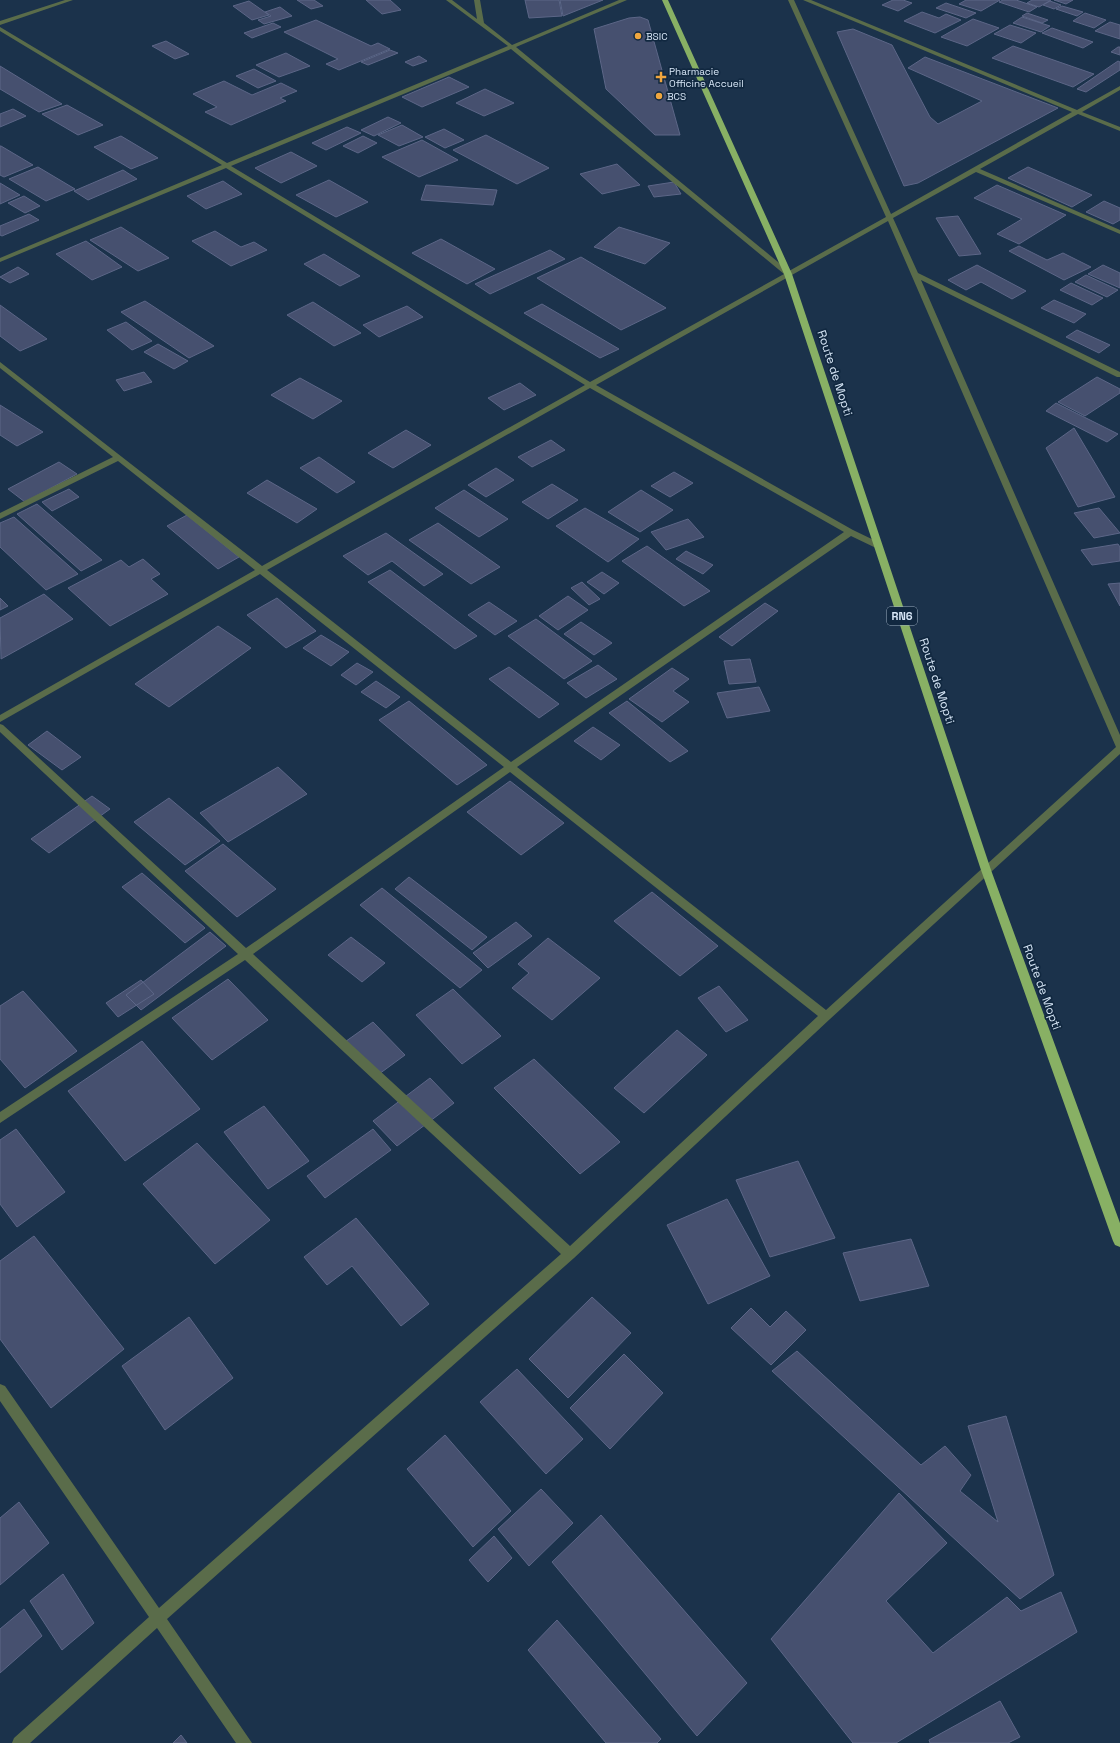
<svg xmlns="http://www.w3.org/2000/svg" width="1120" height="1743" viewBox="0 0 1120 1743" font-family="'Space Grotesk',sans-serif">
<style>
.building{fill:#46506f;stroke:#5c6687}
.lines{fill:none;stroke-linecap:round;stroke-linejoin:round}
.minor{fill:#5a6c4a;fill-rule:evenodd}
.trunk{fill:#88b064;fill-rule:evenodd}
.poi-dot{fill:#f0a63f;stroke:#112840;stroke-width:1.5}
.labels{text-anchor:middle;stroke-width:3.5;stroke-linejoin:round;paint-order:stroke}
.far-poi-label{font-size:10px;fill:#d7e6f6;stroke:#112840;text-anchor:start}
.shield{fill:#112840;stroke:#9cadbf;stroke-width:1}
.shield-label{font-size:11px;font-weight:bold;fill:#d7e6f6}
.street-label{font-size:12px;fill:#d7e6f6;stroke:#112840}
</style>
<rect width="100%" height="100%" fill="#1b324b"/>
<path class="building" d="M297,0H314L323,6L311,9Z
M366,0H390L401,10L382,14Z
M525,0H559L562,16L529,18Z
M560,0H603L563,16Z
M893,0H903L912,3L898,11L882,5Z
M966,0H1000L981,11L959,4Z
M1003,0H1016L1037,7L1029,12L999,2Z
M1032,0H1051L1039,7L1027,3Z
M1054,0H1073L1066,4Z
M249,1L269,15L252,20L233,6Z
M1050,1L1061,5L1054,9L1043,5Z
M946,3L976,13L966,18L936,8Z
M1062,6L1083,12L1077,16L1056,9Z
M280,7L292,16L264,24L258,20L271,16L265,12Z
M922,12L939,18L946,14L961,20L935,33L904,21Z
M1027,13L1048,20L1042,23L1022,16Z
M1085,13L1106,20L1094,28L1073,21Z
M640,17L648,20L680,135H655L606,89L594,29L629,18Z
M1022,17L1050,26L1041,32L1013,23Z
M973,19L999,28L967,46L941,37Z
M316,20L371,46L378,43L390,49L339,70L326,64L338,59L284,32Z
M1110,22L1120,25V39L1095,31Z
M273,23L281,27L252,38L244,33Z
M1010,25L1036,33L1021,43L994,34Z
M1052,28L1093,42L1083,48L1042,33Z
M853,29L892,45L930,117L938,124L982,101L908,68L925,57L1058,108L918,183L904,186L837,32Z
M166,41L189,54L175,59L152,46Z
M1013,46L1094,74L1073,87L992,58Z
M1118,47H1120V55L1111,52Z
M390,50L398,53L368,65L361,62Z
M286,53L310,66L279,77L256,65Z
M419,56L427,61L413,66L405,62Z
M1118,61L1120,62V70L1086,92L1077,89Z
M0,66L62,104L39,112L0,89Z
M254,69L276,81L258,88L236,76Z
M449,77L469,87L422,107L402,97Z
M224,81L252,95L281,83L297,91L280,98L286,101L231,125L205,112L217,107L193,94Z
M485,89L514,103L484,116L456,103Z
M67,105L103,125L78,135L42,114Z
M13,109L26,116L0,127V114Z
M388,117L401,123L374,136L361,130Z
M402,125L423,137L399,146L378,135Z
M347,127L361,133L326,150L312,143Z
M444,129L464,140L445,148L425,137Z
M486,135L549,168L517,184L453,150Z
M121,136L158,158L131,169L94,147Z
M363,136L377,143L358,153L343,146Z
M422,140L458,160L419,177L382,157Z
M0,146H1L33,165L4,177L0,175Z
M291,152L317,166L281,183L255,168Z
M617,164L640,185L602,194L580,174Z
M38,167L75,189L46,201L9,179Z
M1028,167L1092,195L1072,207L1008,178Z
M123,170L137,179L88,200L74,191Z
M329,180L368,202L336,217L296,195Z
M223,181L242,194L206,209L187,196Z
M674,182L681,194L654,197L648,186Z
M0,183L20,195L0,204Z
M426,185L497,190L493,205L421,200Z
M997,185L1066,215L1019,244L997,234L1022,219L974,198Z
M24,196L40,206L25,213L8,203Z
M1104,201L1120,208V220L1113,224L1086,212Z
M29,214L39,220L2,236L0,235V226Z
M958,216L981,254L959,256L936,218Z
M121,227L169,258L138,271L90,240Z
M619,227L670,243L645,264L594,247Z
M215,231L241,247L254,242L267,250L231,266L192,241Z
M441,239L495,269L467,284L412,253Z
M86,241L122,267L92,280L56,254Z
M1019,246L1047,260L1063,253L1091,267L1064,280L1009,251Z
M550,250L565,259L490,294L475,284Z
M324,254L360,276L340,286L304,264Z
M581,257L666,308L621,330L537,278Z
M977,265L1026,291L1012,299L981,282L966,290L948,280Z
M1103,265L1120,273V288L1088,274Z
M18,267L29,274L10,283L0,277Z
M1086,275L1118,290L1107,297L1075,282Z
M1071,283L1103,298L1092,305L1060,290Z
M1054,300L1086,314L1074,323L1041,308Z
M145,301L214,346L189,358L121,312Z
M313,302L361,333L334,346L287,315Z
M542,304L619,349L600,358L524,313Z
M0,305L47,339L20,351L0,336Z
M407,306L423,317L379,337L363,325Z
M126,322L152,341L132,350L107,330Z
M1077,330L1110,345L1099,353L1066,337Z
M158,344L188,361L174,369L144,352Z
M144,372L152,382L124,391L116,380Z
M1097,377L1120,389V393L1085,416L1058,402Z
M300,378L342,401L313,419L271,395Z
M520,383L536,395L504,410L488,398Z
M1056,403L1118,434L1107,442L1046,411Z
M0,405L43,432L17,446L0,435Z
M1074,428L1115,497L1078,507L1046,448Z
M406,430L431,445L393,468L368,453Z
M551,440L565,450L532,467L518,457Z
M319,457L355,482L337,493L300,468Z
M59,462L77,474L25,502L8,489Z
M496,468L514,480L486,497L468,485Z
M674,472L693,483L670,497L651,486Z
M267,480L317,509L297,523L247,493Z
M552,484L578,500L548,519L522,502Z
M69,489L79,497L52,511L42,502Z
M464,490L508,519L479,537L435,508Z
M641,490L673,510L640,532L608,512Z
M37,504L102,560L81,571L17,514Z
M585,508L639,539L608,562L556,526Z
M1099,508L1120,533L1094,538L1074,513Z
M187,515L239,557L218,569L167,526Z
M14,517L78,574L46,590L0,547V523Z
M688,519L704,537L666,550L651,532Z
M438,523L500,567L471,584L409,540Z
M386,533L443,574L424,586L392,561L368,575L343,556Z
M1118,544L1120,547V561L1092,565L1081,550Z
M647,546L710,591L684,606L622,561Z
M686,551L713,565L703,574L676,559Z
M143,559L160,574L151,579L168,594L110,626L68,588L121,560L129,567Z
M390,570L477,636L455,649L368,582Z
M602,572L619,583L604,594L587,582Z
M582,582L600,599L589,605L571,588Z
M1120,583V606L1108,584Z
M44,594L73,619L1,659L0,618Z
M568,596L588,610L558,630L539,616Z
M0,598L8,606L0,610Z
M277,598L316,631L286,648L247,615Z
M489,602L517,621L495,635L468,615Z
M765,603L778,611L732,646L719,637Z
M536,619L592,661L564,679L508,636Z
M581,622L612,643L594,655L564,634Z
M218,626L251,648L169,707L135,684Z
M321,635L349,652L331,666L303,648Z
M750,659L756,682L729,684L724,661Z
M357,663L373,672L356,685L341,675Z
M598,665L617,679L586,698L567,683Z
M509,667L559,704L539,718L489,679Z
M672,668L689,679L673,691L689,702L662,722L629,699Z
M376,681L400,697L386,708L361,692Z
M759,687L770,711L727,718L717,693Z
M409,701L487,765L457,785L379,720Z
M627,701L688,751L670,762L609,713Z
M593,727L620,745L601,760L574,741Z
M47,731L81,757L62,770L28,745Z
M278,767L307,794L228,842L200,813Z
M510,781L564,823L521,855L467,812Z
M92,796L110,809L49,853L31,839Z
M169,798L220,841L185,865L134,822Z
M223,844L276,889L237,917L185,871Z
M142,873L205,928L185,943L122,887Z
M409,877L487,937L472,950L395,889Z
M382,888L482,970L460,988L360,905Z
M652,892L718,946L680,976L614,921Z
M516,922L532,936L488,968L473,953Z
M210,932L226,946L141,1010L126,995Z
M351,937L385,963L362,982L328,955Z
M548,938L600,978L552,1020L512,988L529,973L518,964Z
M228,979L268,1020L212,1060L172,1018Z
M141,980L154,994L118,1017L106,1003Z
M719,986L748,1020L726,1032L698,998Z
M453,989L501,1036L462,1064L416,1015Z
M23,991L77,1051L25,1088L0,1059V1006Z
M373,1022L405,1055L375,1077L342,1044Z
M677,1030L707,1055L644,1113L614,1088Z
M142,1041L200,1109L125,1161L68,1091Z
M534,1059L620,1142L580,1174L494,1088Z
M430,1078L454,1103L397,1146L373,1121Z
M264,1106L309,1161L268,1189L224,1132Z
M16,1129L65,1192L17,1227L0,1204V1140Z
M373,1129L391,1150L325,1198L307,1176Z
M197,1143L270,1220L215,1264L143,1184Z
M798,1161L835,1238L770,1257L736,1180Z
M727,1199L770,1276L708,1304L667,1225Z
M356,1218L429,1304L401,1326L352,1266L327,1285L304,1257Z
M34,1236L124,1349L51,1408L0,1339V1261Z
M911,1239L929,1286L860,1301L843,1253Z
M592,1297L631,1333L568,1398L529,1359Z
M751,1308L770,1327L786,1311L806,1330L771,1365L731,1328Z
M189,1317L233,1378L165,1430L122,1366Z
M797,1351L921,1465L945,1446L971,1475L960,1491L998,1522L968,1426L1006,1416L1054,1575L1020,1599L772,1371Z
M624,1354L663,1393L610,1449L570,1408Z
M517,1369L583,1439L546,1474L480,1402Z
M445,1435L511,1511L473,1547L407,1469Z
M541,1489L573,1523L529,1566L498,1529Z
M899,1493L947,1543L886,1601L933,1653L1007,1597L1021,1611L1061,1592L1077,1632L896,1743H853L771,1639Z
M19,1502L49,1543L0,1585V1518Z
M601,1515L747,1683L697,1736L552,1562Z
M494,1536L512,1558L488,1582L469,1560Z
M63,1574L94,1623L62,1650L30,1601Z
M24,1609L42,1636L0,1673V1629Z
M557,1620L661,1739L657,1743H606L528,1650Z
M1000,1701L1020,1737L1008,1743H930L929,1740Z
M181,1735L187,1743H173Z"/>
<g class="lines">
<path class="minor" d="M65,0H73L0,25V21Z
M446,0H452L477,19L474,0H480L484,23L512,45L619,0H627L516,47L789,271L886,217L788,0H794L891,214L1072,112L803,0H811L1077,110L1120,86V90L1082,112L1120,127V131L1078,114L980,169L1120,230V234L976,172L893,218L918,273L1120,372V377H1117L921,280L1120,735V754L830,1019L574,1258L167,1619L252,1743H236L157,1628L30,1743H12L14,1738L149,1617L0,1401V1384L5,1386L159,1608L561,1254L245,960L0,1123V1112L238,954L0,732V724L3,725L246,948L504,767L260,574L0,722V715L255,570L118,461L0,519V513L113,457L0,368V362L262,566L585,385L226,168L0,262V258L222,165L0,31V27L227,163L508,46ZM511,49L784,274L590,382L231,166ZM888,221L1116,747L826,1010L517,767L851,536L876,548H882V544L853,530L596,385ZM590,388L844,532L511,762L267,570ZM510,772L818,1016L570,1246L253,954Z"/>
<path class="trunk" d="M662,0H668L792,274L991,870L1120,1223V1247L1115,1245L1113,1241L981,870L784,274Z"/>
</g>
<g class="poi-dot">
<circle cx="638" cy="36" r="4"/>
<path d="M659 71h4v4h4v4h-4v4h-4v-4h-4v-4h4z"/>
<circle cx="659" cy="96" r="4"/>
</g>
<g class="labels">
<g class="far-poi-label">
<text x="646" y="40">BSIC</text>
<text x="669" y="75">Pharmacie<tspan x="669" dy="12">Officine Accueil</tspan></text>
<text x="667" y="100">BCS</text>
</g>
<rect class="shield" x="887" y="607" width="30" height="18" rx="3"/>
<g class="shield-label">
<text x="902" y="620">RN6</text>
</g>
<g class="street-label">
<text transform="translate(835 373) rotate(72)" y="4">Route de Mopti</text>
<text transform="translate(937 681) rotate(72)" y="4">Route de Mopti</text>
<text transform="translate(1042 987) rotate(70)" y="4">Route de Mopti</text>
</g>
</g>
</svg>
